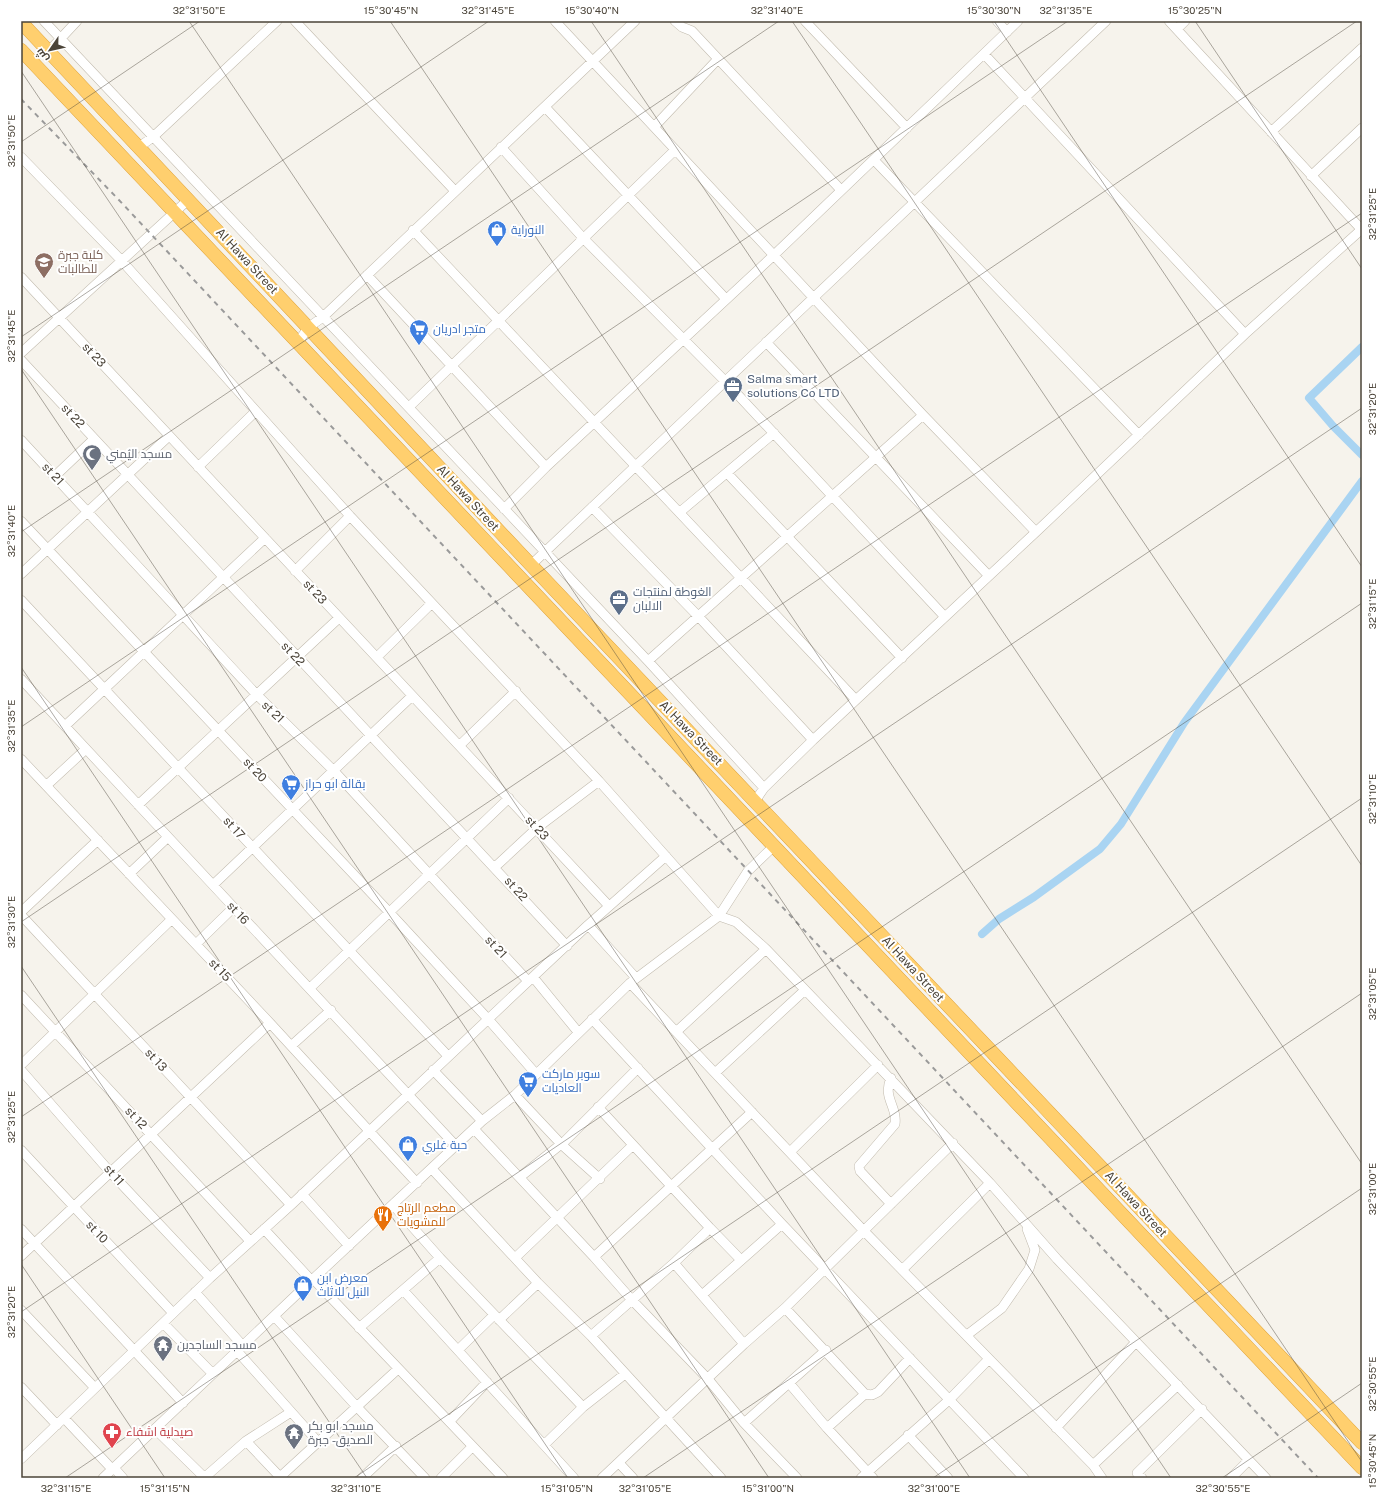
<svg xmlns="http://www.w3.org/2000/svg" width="1383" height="1499" viewBox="0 0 1383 1499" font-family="'Public Sans',Cairo,sans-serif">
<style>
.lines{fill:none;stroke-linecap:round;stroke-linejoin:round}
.canal{stroke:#a9d4f2;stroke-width:8}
.minor-casing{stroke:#c2bbae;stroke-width:10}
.highway-casing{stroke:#e0a43c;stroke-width:14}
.minor{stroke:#fff;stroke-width:9}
.highway{stroke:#ffcf6e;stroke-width:13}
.rail{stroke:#9a9a9a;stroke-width:2;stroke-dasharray:5 5;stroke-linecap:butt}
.ticks{fill:none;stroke:#4b4439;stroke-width:1;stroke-opacity:0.45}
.labels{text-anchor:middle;stroke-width:4;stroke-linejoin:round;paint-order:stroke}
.shop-label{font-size:12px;fill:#366cbe;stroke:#fff;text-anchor:start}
.education-label{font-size:12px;fill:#785e54;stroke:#fff;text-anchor:start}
.street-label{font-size:12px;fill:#4b4439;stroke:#fff}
.service-label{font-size:12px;fill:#4e5e75;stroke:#fff;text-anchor:start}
.worship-label{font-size:12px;fill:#5b616d;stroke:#fff;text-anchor:start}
.food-label{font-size:12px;fill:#c56008;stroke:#fff;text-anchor:start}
.health-label{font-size:12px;fill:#be3a42;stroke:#fff;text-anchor:start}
.neatline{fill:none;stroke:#4b4439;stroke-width:1.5}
.ticks-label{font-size:10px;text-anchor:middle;fill:#4b4439}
</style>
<rect width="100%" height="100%" fill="#f6f3ec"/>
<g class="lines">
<path class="canal" d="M1362,347L1309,398L1333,426L1362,455
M982,934L999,919L1034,897L1100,849L1121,824L1184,723L1362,481"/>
<g class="minor-casing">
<path id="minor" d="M44,21L648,661L764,788
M295,21L455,191
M555,21L923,415L1036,532
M675,21L682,27L692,31L841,190
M805,21L907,128
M997,21L1007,32
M1169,21L1362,230
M1177,29L1185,21
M49,51L77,21
M984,54L1245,334
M545,107L726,299
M654,127L718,59
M1271,132L1362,48
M139,147L153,137L277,21
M501,147L584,239L725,381L945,617
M21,157L121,260L350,516L599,781L719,916L736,922L766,949L990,1183L1057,1259L1266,1478
M874,160L1139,435
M1311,176L1362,128
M413,230L856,700
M367,275L546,467
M21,277L609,906
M298,342L309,327L323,317L635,21
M766,342L989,576
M21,353L188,200
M21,360L567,946
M409,407L675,150
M21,440L256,694L334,771L528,981
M198,467L256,411
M727,473L902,658
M55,476L94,439
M592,507L698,616L813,740
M504,509L546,467L774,255L1018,21
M680,512L774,433
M21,521L390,913L488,1019L536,1074
M531,565L1106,21
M295,571L350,516
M21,574L169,436
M21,600L448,1056
M377,657L431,604
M648,661L923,415
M21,679L456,1146
M65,726L265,538
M460,745L516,691
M21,759L270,1023L417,1183
M47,785L86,749
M755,801L764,788L813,740L1036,532L1245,334L1362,229
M138,805L339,618
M495,867L537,828L599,781
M129,874L168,837
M213,885L412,696
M21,912L98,840
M21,915L291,1205
M588,925L636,978
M196,944L233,908
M533,977L578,1032
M630,983L864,1231L1093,1465L1102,1478
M310,988L509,798
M21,995L250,1241
M592,1019L782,1224L1024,1478
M676,1032L766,949
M291,1046L331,1010
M21,1065L172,919
M21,1070L111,1173L210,1278
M433,1070L482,1121
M715,1073L805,990
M891,1078C882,1098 898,1107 895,1124L859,1166L860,1171L891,1204
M515,1095L562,1145L600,1179
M598,1107L710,1228L741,1260
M474,1129L594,1257L631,1299L708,1379L744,1423L797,1478
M21,1150L173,1313
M791,1151L878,1065
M432,1169L538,1283L591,1336L721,1478
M520,1177L565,1141L638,1068
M302,1194L349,1246
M393,1205L440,1258L583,1407
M21,1229L183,1403
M264,1229L311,1280
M21,1256L270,1023
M594,1257L752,1112
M515,1258L633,1145
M674,1263L744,1344
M902,1270L990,1183
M313,1279L503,1478
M403,1290L574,1478
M195,1292L243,1346
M702,1295L782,1224
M785,1308L865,1394L872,1395L878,1392L910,1358
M21,1310L95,1388
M275,1317L357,1407L425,1478
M499,1320L538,1283
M163,1323L213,1374
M359,1328L440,1258
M967,1335L1002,1308L1029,1269L1035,1250L1027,1229
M591,1336L674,1263L710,1228
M458,1350L494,1315
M238,1352L318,1442
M789,1383L827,1428L873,1478
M21,1387L57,1425
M64,1418L112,1469
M450,1421L487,1382
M744,1423L826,1350
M827,1428L865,1394
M1056,1428L1136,1342
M155,1429L205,1478
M908,1435L948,1478
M246,1441L281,1478
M544,1445L583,1407L625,1374
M21,1459L210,1278L291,1205L588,925L666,856
M619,1463L633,1478
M1093,1465L1178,1385
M115,1469L123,1478
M280,1477L398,1369
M103,1478L313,1279L482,1121L515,1095L630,983L719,916L748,871L774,846
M204,1478L246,1441L291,1412
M362,1478L396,1446
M441,1478L472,1447
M602,1478L744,1344L785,1308L953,1143
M861,1478L949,1400L989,1359
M1142,1478L1137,1473L1202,1409
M1231,1478L1249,1460"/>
</g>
<g class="highway-casing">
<path id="highway" d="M21,22L531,565L1362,1443
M21,50L1362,1468"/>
</g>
<use href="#minor" class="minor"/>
<use href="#highway" class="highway"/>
<path class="rail" d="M21,99L118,199L1318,1478"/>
</g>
<path class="ticks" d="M189,21L1171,1478M390,21L1362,1462M591,21L1362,1164M792,21L1362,866M994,21L1362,567M1195,21L1362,269M21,71L970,1478M21,142L200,21M21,337L489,21M21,369L769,1478M21,532L779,21M21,667L568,1478M21,727L1068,21M21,922L1357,21M21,966L367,1478M21,1117L1362,213M21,1264L165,1478M21,1312L1362,408M65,1478L1362,603M354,1478L1362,798M643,1478L1362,993M933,1478L1362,1188M1222,1478L1362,1383"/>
<defs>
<g id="shop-pin" transform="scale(1)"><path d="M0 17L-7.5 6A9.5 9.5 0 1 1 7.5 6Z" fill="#3f7fe0" stroke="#fff"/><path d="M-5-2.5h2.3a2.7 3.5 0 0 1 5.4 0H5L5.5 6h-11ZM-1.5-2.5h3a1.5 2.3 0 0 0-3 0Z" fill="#fff"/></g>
<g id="university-pin" transform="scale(1)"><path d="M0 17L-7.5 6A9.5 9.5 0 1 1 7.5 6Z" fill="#8d6e63" stroke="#fff"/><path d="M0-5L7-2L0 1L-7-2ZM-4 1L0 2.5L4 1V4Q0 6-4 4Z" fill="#fff"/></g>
<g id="supermarket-pin" transform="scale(1)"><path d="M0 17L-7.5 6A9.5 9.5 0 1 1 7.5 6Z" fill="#3f7fe0" stroke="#fff"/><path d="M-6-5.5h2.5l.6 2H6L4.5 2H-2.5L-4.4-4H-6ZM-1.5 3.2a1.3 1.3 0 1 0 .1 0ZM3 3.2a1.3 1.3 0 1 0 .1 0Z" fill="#fff"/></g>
<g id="office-pin" transform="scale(1)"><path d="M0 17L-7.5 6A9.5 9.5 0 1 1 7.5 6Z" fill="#5c6f8a" stroke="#fff"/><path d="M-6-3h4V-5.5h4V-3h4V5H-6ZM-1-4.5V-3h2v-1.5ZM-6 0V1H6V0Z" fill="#fff"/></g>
<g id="mosque-pin" transform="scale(1)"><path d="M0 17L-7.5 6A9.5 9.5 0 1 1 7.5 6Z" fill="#6b7280" stroke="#fff"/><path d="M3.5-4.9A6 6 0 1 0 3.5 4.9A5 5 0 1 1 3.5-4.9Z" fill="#fff"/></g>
<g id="restaurant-pin" transform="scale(1)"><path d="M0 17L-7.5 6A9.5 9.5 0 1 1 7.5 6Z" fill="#e8710a" stroke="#fff"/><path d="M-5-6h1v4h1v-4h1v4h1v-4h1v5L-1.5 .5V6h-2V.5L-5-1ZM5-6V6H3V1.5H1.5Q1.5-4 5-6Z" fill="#fff"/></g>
<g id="temple-pin" transform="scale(1)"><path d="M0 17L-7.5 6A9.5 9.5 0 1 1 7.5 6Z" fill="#6b7280" stroke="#fff"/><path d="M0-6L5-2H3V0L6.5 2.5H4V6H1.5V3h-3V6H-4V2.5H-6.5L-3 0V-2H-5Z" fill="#fff"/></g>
<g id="pharmacy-pin" transform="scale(1)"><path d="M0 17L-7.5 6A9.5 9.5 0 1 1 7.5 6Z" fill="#e0444e" stroke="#fff"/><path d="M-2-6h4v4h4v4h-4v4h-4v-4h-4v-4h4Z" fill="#fff"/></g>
</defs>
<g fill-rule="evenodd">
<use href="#shop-pin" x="497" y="230"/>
<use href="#university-pin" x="44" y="262"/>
<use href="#supermarket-pin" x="419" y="329"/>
<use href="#office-pin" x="733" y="386"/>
<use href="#mosque-pin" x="92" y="454"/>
<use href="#office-pin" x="619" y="599"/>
<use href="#supermarket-pin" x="291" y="784"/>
<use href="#supermarket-pin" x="528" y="1081"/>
<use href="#shop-pin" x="408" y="1145"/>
<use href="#restaurant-pin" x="383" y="1215"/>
<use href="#shop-pin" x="303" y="1285"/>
<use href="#temple-pin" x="163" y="1345"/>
<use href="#pharmacy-pin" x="112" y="1432"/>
<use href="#temple-pin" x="294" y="1433"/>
</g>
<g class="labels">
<g class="shop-label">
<text x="511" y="234">النوراية</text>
<text x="433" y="333">متجر ادريان</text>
<text x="305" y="788">بقالة ابو حراز</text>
<text x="542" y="1078">سوبر ماركت<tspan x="542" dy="14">العاديات</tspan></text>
<text x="422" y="1149">حبة غلري</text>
<text x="317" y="1282">معرض ابن<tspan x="317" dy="14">النيل للاثاث</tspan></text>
</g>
<g class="education-label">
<text x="58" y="259">كلية جبرة<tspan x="58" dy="14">للطالبات</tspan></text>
</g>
<g class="street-label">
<text transform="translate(247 261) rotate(47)" y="4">Al Hawa Street</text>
<text transform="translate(94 355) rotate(47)" y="4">st 23</text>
<text transform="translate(73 416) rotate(47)" y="4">st 22</text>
<text transform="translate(53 474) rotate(47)" y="4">st 21</text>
<text transform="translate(468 498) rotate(47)" y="4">Al Hawa Street</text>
<text transform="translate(315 592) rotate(47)" y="4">st 23</text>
<text transform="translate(293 654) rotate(47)" y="4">st 22</text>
<text transform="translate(273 712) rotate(44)" y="4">st 21</text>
<text transform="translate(691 733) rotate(46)" y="4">Al Hawa Street</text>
<text transform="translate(255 770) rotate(47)" y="4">st 20</text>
<text transform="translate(234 828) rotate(48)" y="4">st 17</text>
<text transform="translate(537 828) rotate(47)" y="4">st 23</text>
<text transform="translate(516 889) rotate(48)" y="4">st 22</text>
<text transform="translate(238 913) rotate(47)" y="4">st 16</text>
<text transform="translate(496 947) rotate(47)" y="4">st 21</text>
<text transform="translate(913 969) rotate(47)" y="4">Al Hawa Street</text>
<text transform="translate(220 970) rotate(46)" y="4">st 15</text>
<text transform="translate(156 1060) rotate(47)" y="4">st 13</text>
<text transform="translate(136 1118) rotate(47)" y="4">st 12</text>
<text transform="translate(114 1175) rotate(48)" y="4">st 11</text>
<text transform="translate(1136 1204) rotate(47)" y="4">Al Hawa Street</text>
<text transform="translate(97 1232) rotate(47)" y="4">st 10</text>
</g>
<g class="service-label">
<text x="747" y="383">Salma smart<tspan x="747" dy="14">solutions Co LTD</tspan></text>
<text x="633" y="596">الغوطة لمنتجات<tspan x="633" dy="14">الالبان</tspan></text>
</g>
<g class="worship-label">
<text x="106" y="458">مسجد اليُمني</text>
<text x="177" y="1349">مسجد الساجدين</text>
<text x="308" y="1430">مسجد ابو بكر<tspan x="308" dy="14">الصديق - جبرة</tspan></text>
</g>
<g class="food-label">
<text x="397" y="1212">مطعم الرتاج<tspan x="397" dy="14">للمشويات</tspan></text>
</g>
<g class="health-label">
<text x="126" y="1436">صيدلية اشفاء</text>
</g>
</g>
<rect width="1383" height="1499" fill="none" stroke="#ffffff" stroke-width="44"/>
<g transform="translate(50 50) rotate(236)" stroke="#ffffff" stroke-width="3" paint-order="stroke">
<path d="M0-3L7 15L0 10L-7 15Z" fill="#4b4439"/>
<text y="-6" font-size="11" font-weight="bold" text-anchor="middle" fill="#4b4439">ش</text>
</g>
<rect x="22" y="22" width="1339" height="1455" class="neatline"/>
<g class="ticks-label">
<text x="199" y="14">32°31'50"E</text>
<text x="391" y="14">15°30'45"N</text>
<text x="488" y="14">32°31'45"E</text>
<text x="592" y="14">15°30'40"N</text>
<text x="777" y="14">32°31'40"E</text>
<text x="994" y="14">15°30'30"N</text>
<text x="1066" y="14">32°31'35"E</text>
<text x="1195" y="14">15°30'25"N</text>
<text transform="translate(11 141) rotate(-90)" y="4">32°31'50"E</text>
<text transform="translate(1372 214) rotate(-90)" y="4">32°31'25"E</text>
<text transform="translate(11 336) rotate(-90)" y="4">32°31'45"E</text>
<text transform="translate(1372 409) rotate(-90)" y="4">32°31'20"E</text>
<text transform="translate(11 531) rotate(-90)" y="4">32°31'40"E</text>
<text transform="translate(1372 604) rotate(-90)" y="4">32°31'15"E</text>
<text transform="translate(11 726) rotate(-90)" y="4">32°31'35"E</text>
<text transform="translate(1372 799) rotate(-90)" y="4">32°31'10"E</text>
<text transform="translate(11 922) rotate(-90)" y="4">32°31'30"E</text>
<text transform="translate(1372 994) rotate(-90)" y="4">32°31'05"E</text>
<text transform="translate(11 1117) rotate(-90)" y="4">32°31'25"E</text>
<text transform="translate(1372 1189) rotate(-90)" y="4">32°31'00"E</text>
<text transform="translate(11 1312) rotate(-90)" y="4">32°31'20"E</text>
<text transform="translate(1372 1384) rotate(-90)" y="4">32°30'55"E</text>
<text transform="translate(1372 1461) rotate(-90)" y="4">15°30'45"N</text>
<text x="66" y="1492">32°31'15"E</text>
<text x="165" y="1492">15°31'15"N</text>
<text x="356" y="1492">32°31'10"E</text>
<text x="567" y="1492">15°31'05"N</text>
<text x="645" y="1492">32°31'05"E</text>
<text x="768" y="1492">15°31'00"N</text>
<text x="934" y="1492">32°31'00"E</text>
<text x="1223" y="1492">32°30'55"E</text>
</g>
</svg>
